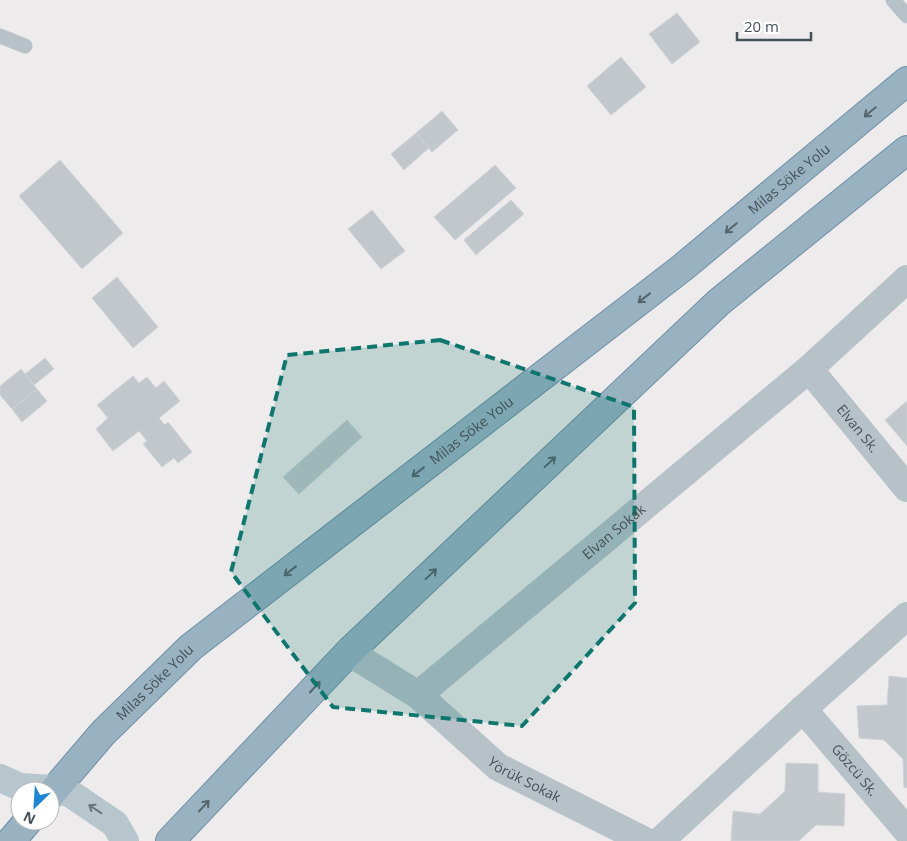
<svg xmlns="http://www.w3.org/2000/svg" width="907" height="841" viewBox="0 0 907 841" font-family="'Open Sans',sans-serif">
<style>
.building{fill:#c2c7cb;stroke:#cfd3d7}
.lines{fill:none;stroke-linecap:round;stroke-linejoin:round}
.trunk-casing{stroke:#6f90a5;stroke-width:30}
.service{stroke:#b7c2c8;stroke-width:15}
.minor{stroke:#b7c2c8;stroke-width:28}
.tertiary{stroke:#b7c2c8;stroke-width:28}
.secondary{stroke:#b7c5cd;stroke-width:28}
.trunk{stroke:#98b2c2;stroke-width:28}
.oneway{stroke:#56646d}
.oneway2{stroke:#67747b}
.marked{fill:#0f766e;fill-opacity:0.2;stroke:#0f766e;stroke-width:4;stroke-dasharray:10 6;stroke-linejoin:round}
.labels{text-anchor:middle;stroke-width:4;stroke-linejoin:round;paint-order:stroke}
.street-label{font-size:14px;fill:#455158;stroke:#fff}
</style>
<rect width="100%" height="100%" fill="#eeebec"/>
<path class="building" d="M677,13L700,42L672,64L649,34Z
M621,57L646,87L611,115L587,86Z
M442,111L458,130L432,152L416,133Z
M416,133L429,148L404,170L391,154Z
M60,160L123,233L82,269L19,196Z
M495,165L516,188L455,240L434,217Z
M511,200L524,214L476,255L464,240Z
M372,210L405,251L381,269L348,229Z
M117,277L158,327L133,348L92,298Z
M45,358L54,369L34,385L25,374Z
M21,369L37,389L12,409L0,395V386Z
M133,376L139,383L147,377L156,388L164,381L180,401L159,418L165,425L168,422L192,452L178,463L174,458L162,467L143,444L147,441L139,431L113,451L96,429L108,418L97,405Z
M37,389L47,401L22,422L12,409Z
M907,401V446L885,420Z
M347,420L362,437L299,494L283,477Z
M889,676L907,678V788L904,787L903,759L884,740L859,738L857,706L887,705Z
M786,763L818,764V792L845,794L844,826L816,825L799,841H731L733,811L760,814L785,791Z"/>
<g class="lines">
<g class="trunk-casing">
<g id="trunk">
<path id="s4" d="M50,795L103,733L191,647L682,268L907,81"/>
<path d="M11,841L28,821"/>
<path d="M170,841L349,652L719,302L907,150"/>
</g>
</g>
<path class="service" d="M893,0L907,16
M0,36L25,46"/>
<g class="minor">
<path id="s1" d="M349,652L418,695L498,767L645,841"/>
<path id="s2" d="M418,695L809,369L907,488"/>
<path id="s3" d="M803,709L907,831"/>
<path d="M660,841L803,709L907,616"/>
</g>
<path class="tertiary" d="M809,369L907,279"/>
<path class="secondary" d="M0,778L20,787L55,789L71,794L115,824L125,841"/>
<use href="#trunk" class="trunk"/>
</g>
<defs><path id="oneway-shaft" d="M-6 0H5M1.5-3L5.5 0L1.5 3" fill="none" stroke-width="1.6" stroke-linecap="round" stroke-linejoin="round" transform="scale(1.25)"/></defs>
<g class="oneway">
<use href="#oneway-shaft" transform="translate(870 112) rotate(140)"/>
<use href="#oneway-shaft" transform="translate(731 228) rotate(140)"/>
<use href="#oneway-shaft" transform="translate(644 298) rotate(142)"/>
<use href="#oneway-shaft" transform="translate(550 462) rotate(-43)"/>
<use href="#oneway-shaft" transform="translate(418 472) rotate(142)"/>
<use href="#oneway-shaft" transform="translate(290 571) rotate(142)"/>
<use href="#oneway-shaft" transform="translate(431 574) rotate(-43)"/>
<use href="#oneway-shaft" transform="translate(315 687) rotate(-47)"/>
<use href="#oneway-shaft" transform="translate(204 806) rotate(-47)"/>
</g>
<use class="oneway2" href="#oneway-shaft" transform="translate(95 809) rotate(-146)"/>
<path class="marked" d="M440,340L634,407L635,603L522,726L333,707L231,572L287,355Z"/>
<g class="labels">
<g class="street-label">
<text dy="5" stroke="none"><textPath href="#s4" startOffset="964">Milas Söke Yolu</textPath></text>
<text dy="5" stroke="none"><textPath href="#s2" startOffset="586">Elvan Sk.</textPath></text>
<text dy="5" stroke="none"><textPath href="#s4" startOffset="559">Milas Söke Yolu</textPath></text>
<text dy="5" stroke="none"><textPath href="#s2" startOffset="255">Elvan Sokak</textPath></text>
<text dy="5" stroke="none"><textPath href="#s4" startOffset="154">Milas Söke Yolu</textPath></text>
<text dy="5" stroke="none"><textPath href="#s3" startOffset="80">Gözcü Sk.</textPath></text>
<text dy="5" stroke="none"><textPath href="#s1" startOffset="218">Yörük Sokak</textPath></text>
</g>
</g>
<g transform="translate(35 806) rotate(205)"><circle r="24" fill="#ffffff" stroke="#b5b9bc"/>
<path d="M0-4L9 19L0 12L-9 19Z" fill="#1e85d5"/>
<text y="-8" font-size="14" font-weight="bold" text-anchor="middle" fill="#455158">N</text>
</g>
<path d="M737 32v8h74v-8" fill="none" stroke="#455158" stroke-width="2.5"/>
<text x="744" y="32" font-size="15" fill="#455158" stroke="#ffffff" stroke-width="4" paint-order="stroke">20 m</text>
</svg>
